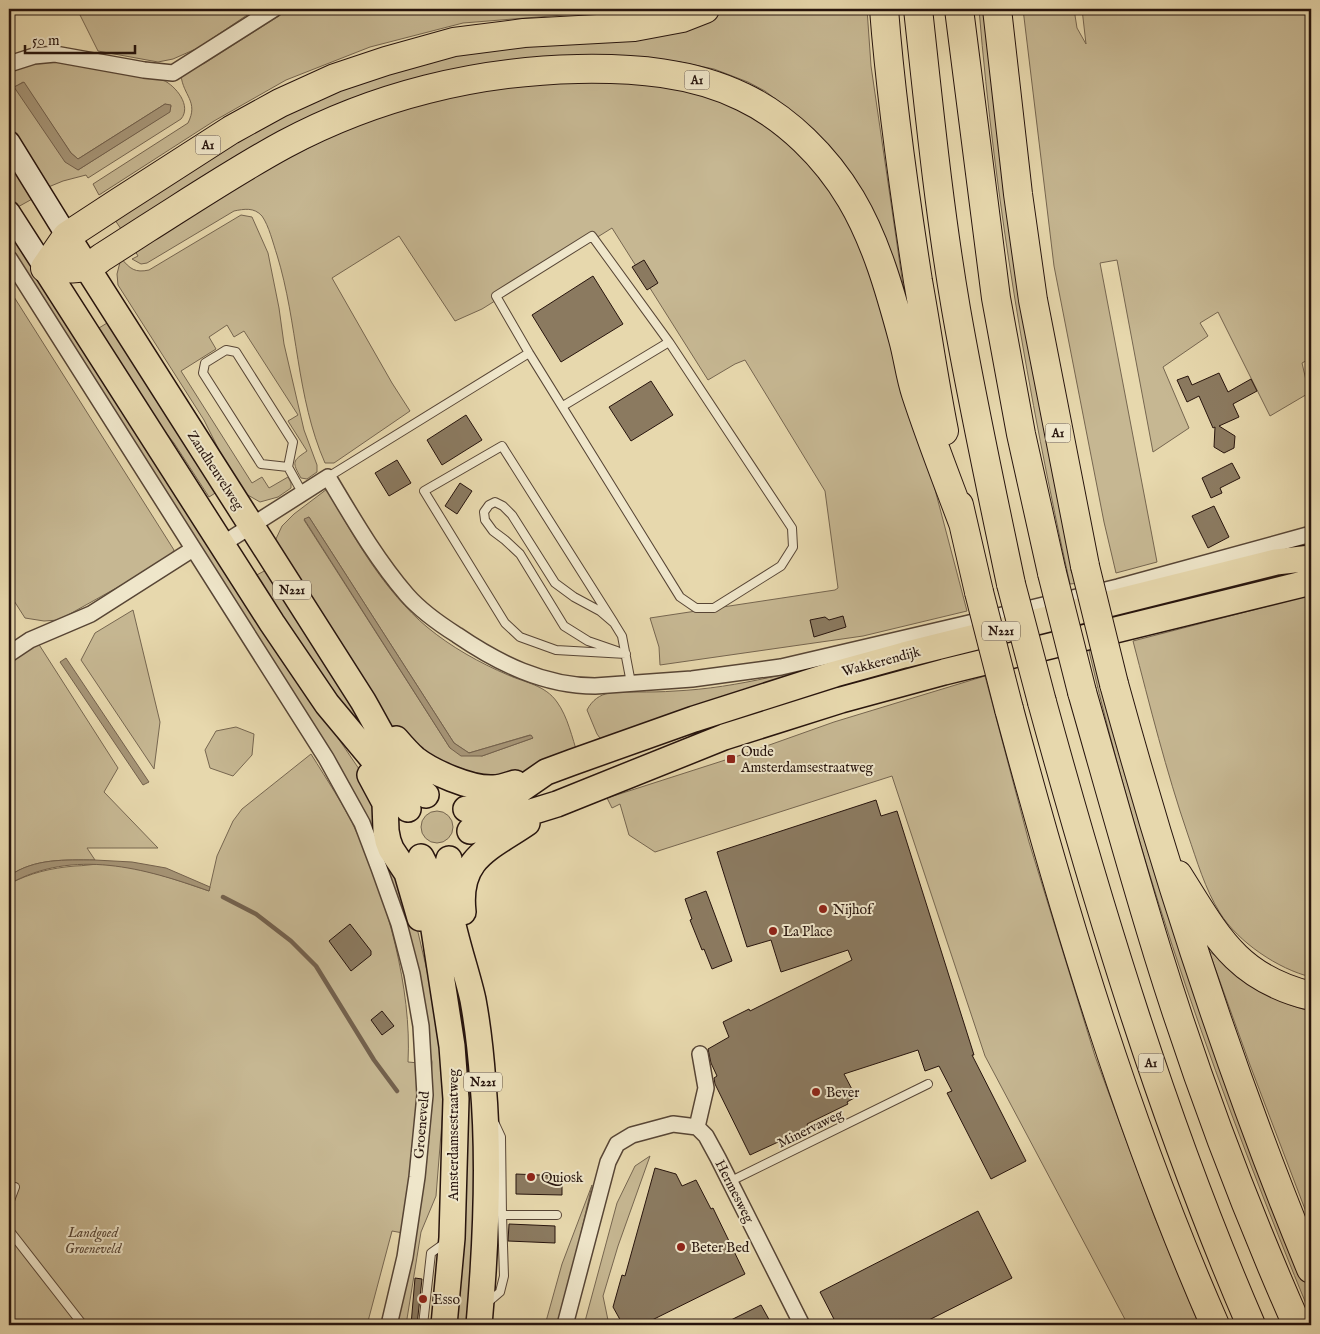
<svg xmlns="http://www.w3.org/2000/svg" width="1320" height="1334" viewBox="0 0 1320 1334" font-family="'IM FELL English',serif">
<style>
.green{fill:#c6b792;stroke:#766650;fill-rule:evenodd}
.water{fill:#a69577;stroke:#73614d}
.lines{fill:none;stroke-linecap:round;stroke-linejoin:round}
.stream{stroke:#73614d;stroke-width:4.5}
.building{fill:#8b7a60;stroke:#27140d}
.service-casing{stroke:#574535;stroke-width:10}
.minor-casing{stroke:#574535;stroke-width:18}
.secondary-casing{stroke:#27140d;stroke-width:24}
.primary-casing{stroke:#27140d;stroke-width:28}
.motorway-casing{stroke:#27140d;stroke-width:30}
.service{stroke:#efe6ca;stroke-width:8}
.minor{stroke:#efe6ca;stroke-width:15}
.secondary{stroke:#efe6ca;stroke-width:21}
.primary{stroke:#e7d8ad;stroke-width:25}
.motorway{stroke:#e7d8ad;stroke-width:28}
.motorway-bridge-casing{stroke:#27140d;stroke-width:30;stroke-linecap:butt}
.motorway-bridge{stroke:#e7d8ad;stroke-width:28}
.poi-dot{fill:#8f2418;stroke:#efe6ca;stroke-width:2}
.labels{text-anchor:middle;stroke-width:4;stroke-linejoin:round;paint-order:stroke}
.shield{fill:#efe6ca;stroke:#635346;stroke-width:1}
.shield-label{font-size:12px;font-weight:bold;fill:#27140d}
.street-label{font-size:14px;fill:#27140d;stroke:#efe6ca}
.poi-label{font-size:14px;fill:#27140d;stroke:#efe6ca;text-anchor:start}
.park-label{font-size:14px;font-style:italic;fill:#574535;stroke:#efe6ca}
</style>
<rect width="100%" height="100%" fill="#e7d8ad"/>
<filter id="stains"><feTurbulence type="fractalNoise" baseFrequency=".004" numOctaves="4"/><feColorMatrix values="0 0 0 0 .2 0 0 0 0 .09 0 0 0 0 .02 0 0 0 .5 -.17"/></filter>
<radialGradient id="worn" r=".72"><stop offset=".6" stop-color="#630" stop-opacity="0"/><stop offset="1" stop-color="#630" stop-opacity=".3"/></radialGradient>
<path class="green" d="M77,9H256L198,48L173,59L158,62L98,51Z
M290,9H638L463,23L370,47L286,80L214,121L99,195L93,184L188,123C199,101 183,96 181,75L205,63Z
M727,9H867L871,66L906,306L795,114L765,91L748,82L714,69L680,62L545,64L432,82L125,235L113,217L209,155L327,90L465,52L712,17Z
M979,9H990L1080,583L1070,584C1028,394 995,203 979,9Z
M1023,9H1074L1077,28L1086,44L1082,9H1311V358L1302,363L1309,393L1270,416L1218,312L1200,323L1208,336L1163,367L1189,428L1153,452L1117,260L1100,263L1157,562L1116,573L1104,522L1054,266Z
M37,61H55L163,80C176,86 192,106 181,119L88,178L86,175L63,181L46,188L9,130V72ZM23,82L71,153L78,159L165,104L171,106L169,112L78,170L15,87Z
M517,82L678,83L788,131L856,228L918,425L967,611L863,636L660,665L659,647L650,618L835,590L838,588L825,491L745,360L735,364L708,380L612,228L482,309L455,321L399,236L332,278L392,383L410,411L334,463H325C296,397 298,323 277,255C273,243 269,226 262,216C254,207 244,209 234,211L147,263L141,264L132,259L138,256L131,244L277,164L342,131L393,109Z
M9,159L34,198L16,208L9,195Z
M241,215L252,217L268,253L279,308L284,344L304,430L317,465V472L307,479L301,478C292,462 292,461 307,451L288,421L298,415L244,331L234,337L227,325L209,337L216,349L181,371L252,483L262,477L269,488L288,477L291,483V488L278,497L260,502L239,490L204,420L118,285L117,274L121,258C130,269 135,273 149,270Z
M9,230L264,629L376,794L413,911L436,1009L446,1071L436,1196L421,1232L406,1325H397L430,1092L432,1062L418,979L324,745L9,246Z
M9,289L174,550L170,558L59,620L44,621L25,618L9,593Z
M112,320L220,490L209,497L174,443L133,391L94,331Z
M327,489C353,537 385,592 427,627C451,647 480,663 508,675C526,683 545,685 557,702C568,717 572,738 578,755L498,782L483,781L407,745L385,720L275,541L282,526L294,514ZM309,517L454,743L469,753L530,735L533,738L482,756L450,748L304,520Z
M268,569L382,744L372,751L251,578Z
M1311,595V977C1278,969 1238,942 1220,913C1205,889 1197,861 1188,835C1166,771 1150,706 1133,641Z
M133,610L160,722L154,769L81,660L95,633Z
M38,643L118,768L104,792L158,848H87L95,860C65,860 35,858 9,876V664Z
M1098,649L1269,1188L1311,1293V1316C1222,1100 1142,879 1089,651Z
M862,655L605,745L597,734L587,710C598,689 617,692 637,692C650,692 662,692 675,691C739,688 800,670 862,655Z
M985,676L1029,842L1095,1056L1155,1218L1199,1325H1128L985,1056L892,776L655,852L629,835L620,804L612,808L607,798L744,754L834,722Z
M236,727L254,734L252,755L233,776L210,768L205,750L216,731Z
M311,754C327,780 344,805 357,833C387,899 412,989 408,1062L419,1063L416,1119L403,1233L392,1231L367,1325H9V884C30,873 51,868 75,866C83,866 93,864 101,864C139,866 174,879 209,891L217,856L233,821L242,809Z
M421 827a16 16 0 1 1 32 0a16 16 0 1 1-32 0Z
M448,924L465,999L478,1120L470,1325H452Z
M1209,951C1241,975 1271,1003 1311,1011V1225L1250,1065Z
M650,1156L618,1246L603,1296L609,1325H584L617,1203L635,1166Z
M592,1185L560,1325H545L562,1264Z"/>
<path class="water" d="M24,82L71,153L78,159L165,104L171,105L170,112L78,170L65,162L14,87Z
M309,517L454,743L469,753L531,735L533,738L482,756H461L450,748L304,519Z
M66,658L149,782L143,785L60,662Z
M95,860L132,862L166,868L210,887L209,891C144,868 74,848 9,884V876C35,858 65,860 95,860Z"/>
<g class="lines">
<path class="stream" d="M223,897L256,914L291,941L316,966L374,1060L397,1091"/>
</g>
<path class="building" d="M644,260L658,283L647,290L632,267Z
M593,276L623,324L561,362L532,315Z
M1219,373L1228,392L1251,379L1257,391L1233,404L1239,417L1219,426L1235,436L1234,448L1224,453L1214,447L1215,427L1213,428L1199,396L1187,402L1177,380L1188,376L1192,385Z
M651,381L673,415L631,441L609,407Z
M466,415L482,440L442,465L427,440Z
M397,460L411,483L389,496L375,473Z
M1232,463L1240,478L1220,488L1222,493L1211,498L1202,478Z
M460,483L472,491L457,514L445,506Z
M1214,506L1229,537L1208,548L1192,516Z
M843,616L846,627L814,637L810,620L825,617L829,620Z
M876,800L881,816L897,811L974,1055H972L1026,1161L991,1179L947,1093L952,1091L939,1066L925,1071L918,1050L844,1074L856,1097L847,1102L848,1104L807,1124L808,1126L802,1131L750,1155L715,1084L714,1078L717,1076L711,1063L708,1049L729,1037L723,1022L749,1009L750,1011L852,960L848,950L781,972L771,940L747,947L717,852Z
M706,891L732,961L712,969L704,949L702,950L690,920L692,919L685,899Z
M350,924L371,951V955L351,971L329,941Z
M382,1011L394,1026L382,1035L371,1020Z
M655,1168L676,1174L682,1186L696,1180L711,1209L713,1208L745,1274L642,1325H623L613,1307L622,1275L625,1276Z
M516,1174L562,1176V1195L516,1194Z
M978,1211L1012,1278L919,1325H837L820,1292Z
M509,1224L555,1226V1243L508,1241Z
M415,1278L422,1279L417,1325H411Z
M761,1305L772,1325H721Z"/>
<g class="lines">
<g class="service-casing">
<path id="service" d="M592,236L669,342L792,528L793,547L781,566L714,608H696L680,597L529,353L496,296Z
M563,406L669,342
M288,467L261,464L203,373L205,363L226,350L236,352L293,442L288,467L303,494
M328,477L529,353
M614,623L502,446L424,491L505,623L520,637L556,650L626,654
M617,651L588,641L564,626L520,554L505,540L493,531L485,520L484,512L489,505L495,502L503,506L512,515L555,583L574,597L600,611L614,623L622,636L631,683
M731,1181L928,1084
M9,1203L15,1187
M502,1215H557
M9,1230L83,1325
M486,1304L500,1292L504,1276L502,1215L501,1137L495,1124
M423,1325L431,1253L445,1243"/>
</g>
<g class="minor-casing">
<path id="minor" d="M9,64L34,56L55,54L144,70L173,73L274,9
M9,258L326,758L362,823L379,868L399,924L412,974L421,1026L425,1095L417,1177L405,1257L389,1325
M221,545L328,477C352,517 376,559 407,595C421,611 438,623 457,635C498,663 544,686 595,686L692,679L781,667L965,624L1118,587L1311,534
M9,654L30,640L91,614L193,549
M700,1054L706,1088L697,1127L706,1136L718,1158L802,1325
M565,1325L608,1162L617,1144L632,1135L673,1124L697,1127"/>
</g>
<g class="secondary-casing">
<path id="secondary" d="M9,142L67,236
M9,212L45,268"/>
</g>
<g class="primary-casing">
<path id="primary" d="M67,236L363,701C382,734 398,770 426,795
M45,268L272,623L327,704L382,770L404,802L408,809
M396,739C402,746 408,753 415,759C432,772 470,789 493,788C501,788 508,785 515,783
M370,775L385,803L386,831L388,841L391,849L407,873L420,918
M466,809H473L510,797L546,772L573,762L694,719L835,674L904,655L1276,562L1311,558
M470,831L557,804L724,737L841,700L944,672L1311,582
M421,857L427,869L429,881L431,910L452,1046L456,1099L452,1238L444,1325
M449,859C438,896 465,962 473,1000C478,1027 481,1055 483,1083C490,1163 486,1245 479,1325
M463,912C457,858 489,849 527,823"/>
</g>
<g class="motorway-casing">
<path id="motorway" d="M884,9C891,100 904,191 918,281C927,331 934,381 944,431
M918,9C929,109 939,210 956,309C972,401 992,493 1011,584
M959,9L996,298L1021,434L1052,573
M997,9L1018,194L1033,300L1085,566
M45,268C56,268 78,270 88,266C94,264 99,259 104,256C118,247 132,238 146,229C192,200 237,170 285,144C375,96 476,71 578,69C634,68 692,72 743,97C787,118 826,157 851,199C876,241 890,291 903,339C908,357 910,376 916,394C930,437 947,480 963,523
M45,268L67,236L119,202L231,130L280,103L335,78L386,61L454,42L524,33L634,27L682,18L705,9
M959,505L979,592
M1114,684C1169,884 1232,1078 1311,1269
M1082,692C1107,779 1131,867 1158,954C1197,1080 1244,1205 1297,1325
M1042,702C1100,913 1164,1124 1251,1325
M1009,709C1065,918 1128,1127 1215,1325
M1178,875C1216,935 1236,978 1311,996"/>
</g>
<use href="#service" class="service"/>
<use href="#minor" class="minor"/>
<use href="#secondary" class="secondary"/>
<use href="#primary" class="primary"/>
<use href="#motorway" class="motorway"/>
<g class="motorway-bridge-casing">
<path id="motorway-bridge" d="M1085,566L1114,684
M1052,573L1082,692
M1011,584L1042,702
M979,592L1009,709"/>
</g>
<use href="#motorway-bridge" class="motorway-bridge"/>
</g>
<g class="poi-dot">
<rect x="726" y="754" width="10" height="10" rx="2.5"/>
<circle cx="823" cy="909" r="5"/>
<circle cx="773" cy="931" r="5"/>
<circle cx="816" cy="1092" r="5"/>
<circle cx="531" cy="1177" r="5"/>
<circle cx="681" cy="1247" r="5"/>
<circle cx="423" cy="1299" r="5"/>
</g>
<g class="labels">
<g class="shield">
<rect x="684.5" y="70.5" width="25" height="19" rx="4"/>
<rect x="195.5" y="135.5" width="25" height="19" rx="4"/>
<rect x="1045.5" y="423.5" width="25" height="19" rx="4"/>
<rect x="273" y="580.5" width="38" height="19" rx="4"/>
<rect x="982" y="621.5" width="38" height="19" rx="4"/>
<rect x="1138.5" y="1053.5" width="25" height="19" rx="4"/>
<rect x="464" y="1072.5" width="38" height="19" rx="4"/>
</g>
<g class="shield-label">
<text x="697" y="84">A1</text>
<text x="208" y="149">A1</text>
<text x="1058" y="437">A1</text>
<text x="292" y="594">N221</text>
<text x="1001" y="635">N221</text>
<text x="1151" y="1067">A1</text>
<text x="483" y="1086">N221</text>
</g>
<g class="street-label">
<text transform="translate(216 470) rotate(57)" y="5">Zandheuvelweg</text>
<text transform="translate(881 661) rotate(-15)" y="5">Wakkerendijk</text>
<text transform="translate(421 1125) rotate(-85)" y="5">Groeneveld</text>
<text transform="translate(810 1128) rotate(-26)" y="5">Minervaweg</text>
<text transform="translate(453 1135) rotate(-90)" y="5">Amsterdamsestraatweg</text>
<text transform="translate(735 1191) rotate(63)" y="5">Hermesweg</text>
</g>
<g class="poi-label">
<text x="741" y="756">Oude<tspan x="741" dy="16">Amsterdamsestraatweg</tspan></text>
<text x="833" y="914">Nijhof</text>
<text x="783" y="936">La Place</text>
<text x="826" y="1097">Bever</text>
<text x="541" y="1182">Quiosk</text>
<text x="691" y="1252">Beter Bed</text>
<text x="433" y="1304">Esso</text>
</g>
<g class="park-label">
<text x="93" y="1237">Landgoed<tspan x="93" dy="16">Groeneveld</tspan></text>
</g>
</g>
<rect width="1320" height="1334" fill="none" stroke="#e7d8ad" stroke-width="30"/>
<rect x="10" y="10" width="1300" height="1314" fill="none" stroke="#27140d" stroke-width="2.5"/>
<rect x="15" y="15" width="1290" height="1304" fill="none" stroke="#27140d"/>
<path d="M25 45v8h110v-8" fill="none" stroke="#27140d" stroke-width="2.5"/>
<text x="32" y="45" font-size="15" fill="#27140d" stroke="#efe6ca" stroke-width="4" paint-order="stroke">50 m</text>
<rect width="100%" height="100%" filter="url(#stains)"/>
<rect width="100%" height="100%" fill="url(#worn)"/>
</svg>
